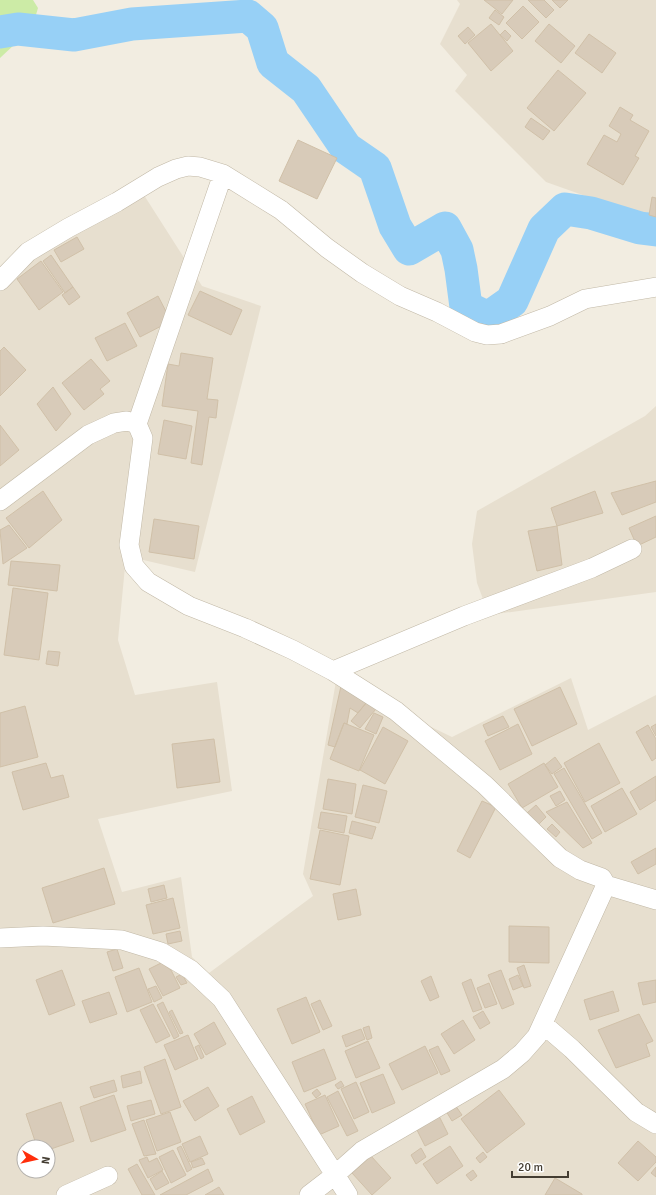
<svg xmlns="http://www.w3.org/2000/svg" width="656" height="1195" viewBox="0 0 656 1195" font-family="Signika,sans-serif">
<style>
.residential{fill:#e7dfcf;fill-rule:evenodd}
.green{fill:#cceba6}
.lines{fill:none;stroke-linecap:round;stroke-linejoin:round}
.river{stroke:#97d0f6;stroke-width:33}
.building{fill:#d8cbb9;stroke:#d0c0a8}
.minor-casing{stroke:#c1b8a6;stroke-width:20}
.minor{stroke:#fff;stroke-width:19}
</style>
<rect width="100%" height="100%" fill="#f2ede1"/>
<path class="residential" d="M457,0H656V221L546,182L455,91L467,75L440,44L460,4Z
M142,192L202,286L261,306L195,572L126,556L118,640L135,695L217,682L232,791L98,819L122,892L181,877L192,957L209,973L313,896L303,874L336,681L452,737L571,678L588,730L656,695V1195H0V290L30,254ZM24,1147H48V1171H24Z
M656,406V592L489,615L477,583L472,544L477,511L645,416Z"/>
<path class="green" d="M0,0H33L38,8L32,28L0,58Z"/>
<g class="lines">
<path class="river" d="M0,32L18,29L74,35L132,24L248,16L262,28L273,63L306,89L346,148L375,168L395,226L409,249L445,228L457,250L461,269L466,307L488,318L512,301L544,229L565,209L591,213L640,228L656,230"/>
</g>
<path class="building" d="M484,0H513L502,14Z
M528,0H544L554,10L546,18Z
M552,0H568L560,8Z
M523,6L539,22L522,39L506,23Z
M495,10L504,17L499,25L489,18Z
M491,24L513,51L491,71L468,43Z
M549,24L575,46L561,63L535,41Z
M468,27L475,35L465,44L458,36Z
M505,30L511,36L507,41L500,35Z
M589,34L616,53L602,73L575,53Z
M558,70L586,93L554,131L527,108Z
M620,107L633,115L630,120L649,131L635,156L639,158L623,185L587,164L604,135L617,142L621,134L609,126Z
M531,118L550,131L543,140L525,127Z
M298,140L337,158L317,199L279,181Z
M652,197L656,198V217L649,215Z
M77,237L84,249L61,262L54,250Z
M51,255L73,287L65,293L43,261Z
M41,261L63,292L39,310L17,279Z
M73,287L80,297L69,305L62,295Z
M200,291L242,310L231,335L188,315Z
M158,296L171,321L140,337L127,313Z
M125,323L137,346L107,361L95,338Z
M4,347L26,370L0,396V351Z
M181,353L213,358L207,399L218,400L216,418L209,417L202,465L191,463L198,411L162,406L168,364L179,366Z
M91,359L110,381L100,389L104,394L84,410L62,383Z
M53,387L71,414L56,431L37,404Z
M164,420L192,426L186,459L158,454Z
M0,425L19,450L0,466Z
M656,481V502L622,515L611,493Z
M43,491L62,520L29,548L6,518Z
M595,491L603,513L557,526L551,508Z
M656,516V537L637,546L629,528Z
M154,519L199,526L194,559L149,552Z
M9,525L27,548L3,564L0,530Z
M557,526L562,565L537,571L528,531Z
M11,561L60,565L57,591L8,585Z
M13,588L48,593L39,660L4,655Z
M48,651L60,652L58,666L46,664Z
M341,686L366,703L358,713L350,708L347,724L344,723L335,747L328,745Z
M560,687L577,724L532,746L514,709Z
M367,702L376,709L360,728L351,721Z
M25,706L38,757L0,767V713Z
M374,713L383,717L376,734L365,729Z
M503,716L509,727L488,736L483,725Z
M344,723L374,735L359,771L330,759Z
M518,724L532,754L500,770L485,741Z
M656,724V736L651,727Z
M648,725L656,739V758L652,761L636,732Z
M383,727L408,741L385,784L360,770Z
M214,739L220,782L177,788L172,744Z
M599,743L620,783L585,802L564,763Z
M555,757L562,767L552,774L545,765Z
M46,763L51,778L63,775L69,797L23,810L12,772Z
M544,763L558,787L522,808L508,784Z
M564,768L602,833L592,839L554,774Z
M656,776V800L640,810L630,792Z
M328,779L356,784L352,814L323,809Z
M363,785L387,791L379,823L355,817Z
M622,788L637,814L605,832L591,806Z
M560,791L565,800L556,806L550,796Z
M482,801L496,807L470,858L457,851Z
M567,802L592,843L583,848L546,812Z
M536,805L546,817L538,825L527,813Z
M321,812L347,816L344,833L318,828Z
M352,821L376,827L372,839L349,833Z
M552,824L560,832L556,837L547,829Z
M320,830L349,836L340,885L310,879Z
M656,848V864L638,874L631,862Z
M104,868L115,904L53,923L42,888Z
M164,885L167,898L151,902L148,889Z
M356,889L361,915L338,920L333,894Z
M173,898L180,928L153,934L146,905Z
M509,926L549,927V963L509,962Z
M180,931L182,941L168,944L166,934Z
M117,949L123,968L113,971L107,952Z
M161,963L171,970L180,988L163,996L149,969Z
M524,965L531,986L524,988L517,968Z
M139,968L152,1002L127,1012L115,977Z
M62,970L75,1005L49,1015L36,980Z
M501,970L514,1004L502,1009L488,975Z
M182,974L187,983L181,985L176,977Z
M518,975L523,986L513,990L509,979Z
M431,976L439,997L430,1001L421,981Z
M471,979L482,1009L473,1012L462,983Z
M656,980V1002L643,1005L638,983Z
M489,983L497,1004L485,1008L477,988Z
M156,986L162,998L154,1002L148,989Z
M613,991L619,1011L590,1020L584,1000Z
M109,992L117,1014L90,1023L82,1001Z
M306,997L320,1032L292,1044L277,1009Z
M320,1000L332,1026L323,1030L311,1004Z
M163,1002L179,1036L174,1039L157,1005Z
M153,1004L170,1036L156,1043L140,1010Z
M172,1010L183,1033L180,1034L169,1012Z
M483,1011L490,1023L480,1029L473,1017Z
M639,1014L653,1041L646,1044L650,1056L616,1068L598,1030Z
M463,1020L475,1040L454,1054L441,1034Z
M214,1022L226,1044L206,1055L194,1034Z
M369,1026L372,1038L367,1040L363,1028Z
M361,1029L365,1039L346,1047L342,1036Z
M188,1035L198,1059L175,1070L164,1045Z
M368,1041L380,1068L356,1078L345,1051Z
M199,1045L204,1057L201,1059L195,1047Z
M425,1046L438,1073L402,1090L389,1064Z
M438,1046L450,1071L441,1075L429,1050Z
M324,1049L336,1079L304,1092L292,1062Z
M165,1059L181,1107L161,1114L144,1067Z
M140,1071L142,1083L123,1088L121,1076Z
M383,1074L395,1103L372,1113L360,1083Z
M114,1080L117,1091L94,1098L90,1087Z
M341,1081L344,1086L338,1089L335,1085Z
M356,1082L369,1112L354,1119L341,1089Z
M208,1087L219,1106L195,1121L183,1101Z
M317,1089L321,1094L316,1098L312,1093Z
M499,1090L525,1124L487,1153L461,1119Z
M338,1091L358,1131L347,1136L327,1097Z
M114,1095L126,1130L91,1142L80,1107Z
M325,1095L339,1126L319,1135L305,1104Z
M252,1096L265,1122L240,1135L227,1109Z
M151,1100L155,1114L131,1121L127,1106Z
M61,1102L74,1141L48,1150V1147H37L26,1114Z
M455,1105L462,1115L452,1121L446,1111Z
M170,1112L181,1142L157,1151L146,1120Z
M438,1114L448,1134L425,1146L415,1126Z
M144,1120L156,1154L144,1156L132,1124Z
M200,1136L208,1154L190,1162L182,1144Z
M638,1141L656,1157V1162L638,1181L618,1163Z
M181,1146L192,1169L187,1172L177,1148Z
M450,1146L463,1166L437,1184L423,1164Z
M421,1148L426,1157L416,1164L411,1155Z
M173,1150L186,1175L171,1183L159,1157Z
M483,1152L487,1157L480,1163L476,1158Z
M371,1156L391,1178L372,1195L352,1173Z
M147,1157L149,1162L157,1158L163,1170L148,1178L139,1160Z
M202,1158L205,1164L193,1168L191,1162Z
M137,1164L155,1195H142L128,1169Z
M656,1167V1177L651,1173Z
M208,1169L213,1181L186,1195H160Z
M473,1170L477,1176L471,1181L466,1175Z
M162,1171L169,1183L156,1190L150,1179Z
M555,1178L582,1194V1195H545Z
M219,1187L224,1195H205Z"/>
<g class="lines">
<g class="minor-casing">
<path id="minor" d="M0,281L28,252L68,228L117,202L158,177L176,169L188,166L200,167L223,174L281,210L327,248L362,273L400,296L437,312L475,332L487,335L501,334L550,316L585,299L656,287
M137,424L223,174
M0,501L88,435L114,423L127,421L137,424L143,438L129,545L134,566L148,582L189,606L245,628L293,650L333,671L396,711L485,785L560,858L580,870L602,878L606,885L537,1036L522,1053L503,1069L362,1151L335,1175L309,1195
M333,671L464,616L592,568L632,549
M606,885L656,900
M0,938L43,936L122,940L161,952L191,970L222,999L348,1195
M543,1024L572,1049L636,1112L656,1124
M66,1195L108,1176"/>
</g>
<use href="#minor" class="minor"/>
</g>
<g transform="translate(36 1159) rotate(98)"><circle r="19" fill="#ffffff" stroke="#b4b1ad"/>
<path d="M0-3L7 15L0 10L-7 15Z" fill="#ff2e0b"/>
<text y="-6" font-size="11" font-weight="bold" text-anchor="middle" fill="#443d32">N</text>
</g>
<path d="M512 1171v6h56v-6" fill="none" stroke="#443d32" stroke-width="2"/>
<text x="518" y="1171" font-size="12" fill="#443d32" stroke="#ffffff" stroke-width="3" paint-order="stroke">20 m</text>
</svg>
